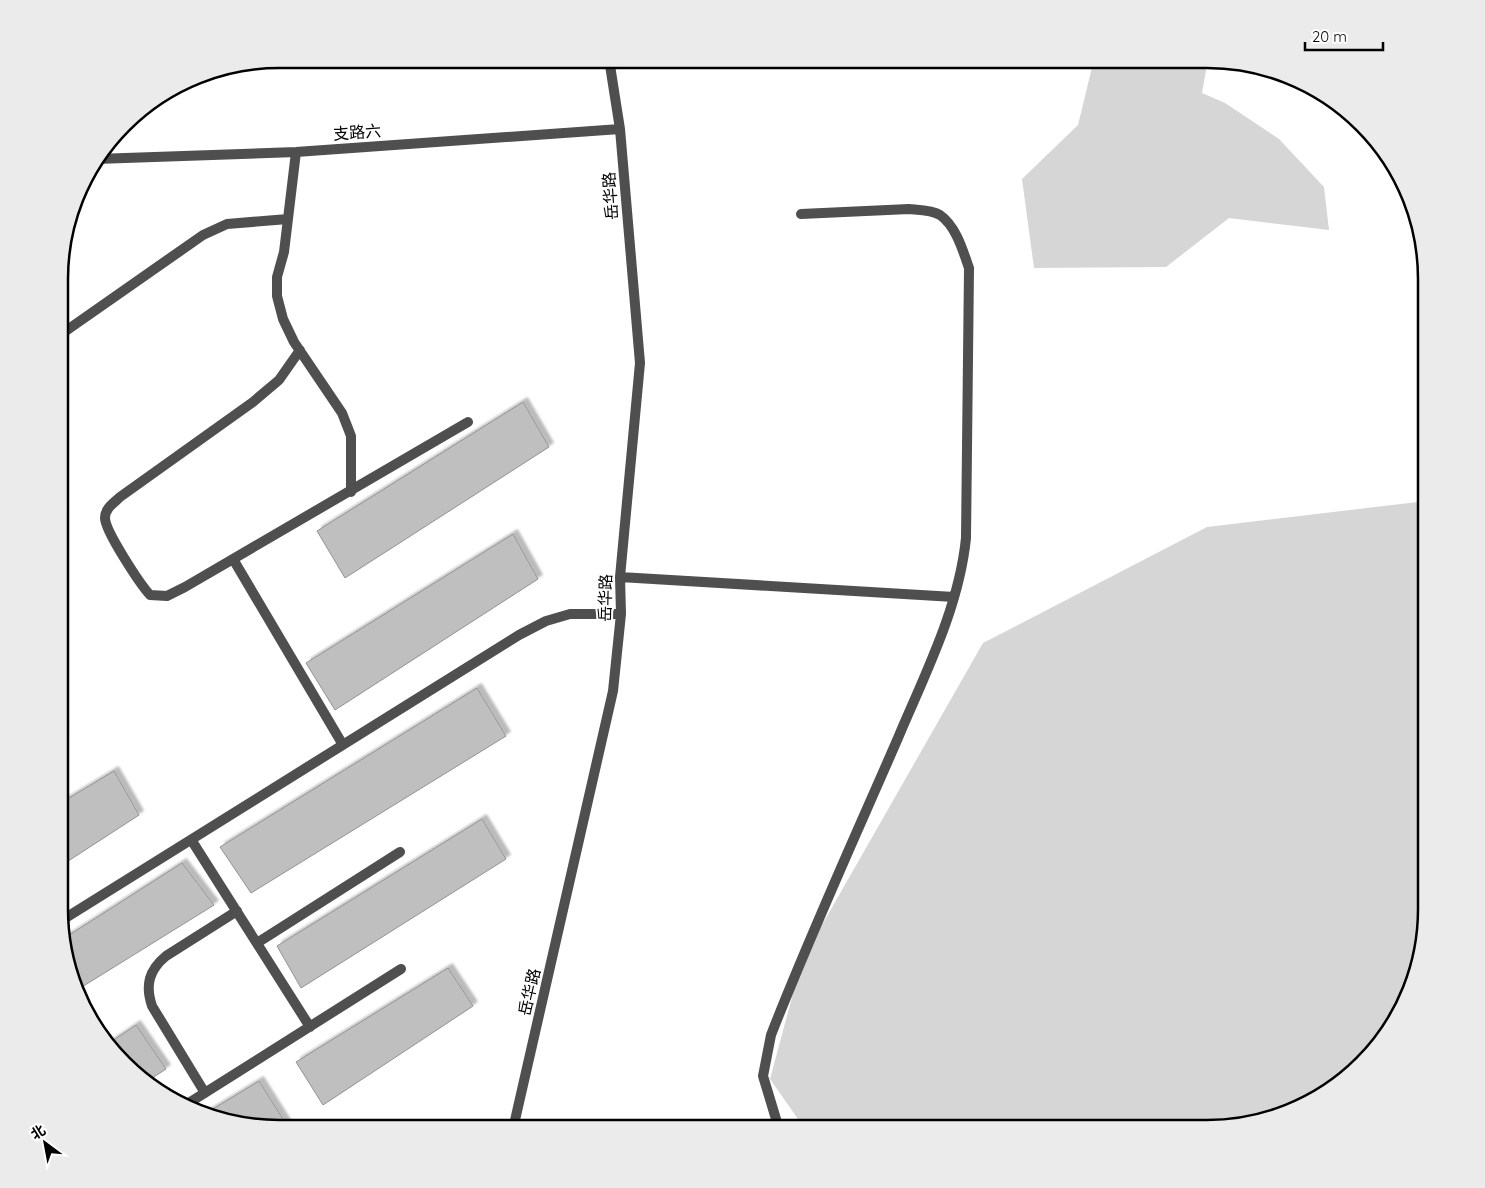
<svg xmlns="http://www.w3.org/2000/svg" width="1485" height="1188" viewBox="0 0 1485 1188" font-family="Quicksand,'Noto Sans SC',sans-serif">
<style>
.green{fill:#d6d6d6}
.building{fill:#bfbfbf;stroke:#939393;filter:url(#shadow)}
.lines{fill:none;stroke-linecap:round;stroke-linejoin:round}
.street{stroke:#4f4f4f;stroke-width:10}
.labels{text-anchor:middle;stroke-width:4;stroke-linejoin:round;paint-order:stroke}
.street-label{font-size:16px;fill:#000;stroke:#fff}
.rim{fill:none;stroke:#000;stroke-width:2.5}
</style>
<defs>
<filter id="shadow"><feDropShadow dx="4.5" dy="-4.5" stdDeviation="1" flood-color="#0004"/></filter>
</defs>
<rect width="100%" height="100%" fill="#fff"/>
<path class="green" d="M1094,59H1208L1202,93L1225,103L1279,139L1324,187L1329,230L1229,218L1166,267L1034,268L1022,179L1078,125Z
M1426,501V925L1409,994L1372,1055L1291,1112L1207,1129H805L770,1079L802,960L983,643L1207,527Z"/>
<path class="building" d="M523,402L549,447L345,578L317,531Z
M513,534L538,579L335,710L306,663Z
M477,688L506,736L251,893L220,847Z
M60,725L64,733L60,736Z
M114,771L139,815L59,867V804Z
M482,819L506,859L301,988L277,946Z
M182,863L214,905L77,990L63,939Z
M448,968L473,1006L323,1105L296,1062Z
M136,1025L166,1069L146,1082L133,1075L109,1043Z
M259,1081L288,1127L285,1129H264L203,1115Z"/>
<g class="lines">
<path class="street" d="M296,152L284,252L277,277V296L283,319L294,342L342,413L351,436V492
M96,159L296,152L620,129
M60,335L203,235L227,224L288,219
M300,350L279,380L253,402L120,497C114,503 105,508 105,518C105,531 140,584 150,595L167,596L185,587L468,422
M233,559L343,745
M620,577L954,597
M192,841L310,1027
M59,922L519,635L546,621L570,614H621
M257,943L400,852
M205,1093L152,1006C145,985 149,970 166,956L237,911
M184,1106L401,969
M513,1129L613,691L621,614L620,577L640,363L620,129L609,59
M779,1129L763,1076L771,1035C810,935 855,837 898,738C925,674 959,608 966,538L969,268C963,251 956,226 940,215C932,210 919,210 909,209L801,214"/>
</g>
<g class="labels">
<g class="street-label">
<text transform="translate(357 132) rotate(-4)" y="6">支路六</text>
<text transform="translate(610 196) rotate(-94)" y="6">岳华路</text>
<text transform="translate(605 598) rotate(-89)" y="6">岳华路</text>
<text transform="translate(529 992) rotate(-77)" y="6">岳华路</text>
</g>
</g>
<path d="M0 0H1485V1188H0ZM279 68H1207A211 211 0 0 1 1418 279V909A211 211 0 0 1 1207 1120H279A211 211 0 0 1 68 909V279A211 211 0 0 1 279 68Z" fill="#ebebeb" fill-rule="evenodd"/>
<path class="rim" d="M279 68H1207A211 211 0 0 1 1418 279V909A211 211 0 0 1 1207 1120H279A211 211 0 0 1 68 909V279A211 211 0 0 1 279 68Z"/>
<g transform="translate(45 1143) rotate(328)" stroke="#ffffff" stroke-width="4" paint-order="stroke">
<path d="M0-4L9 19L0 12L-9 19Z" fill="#000000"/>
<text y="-8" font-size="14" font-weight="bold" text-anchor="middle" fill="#000000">北</text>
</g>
<path d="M1305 42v8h78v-8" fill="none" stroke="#000000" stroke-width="2.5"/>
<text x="1312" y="42" font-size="15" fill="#000000" stroke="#ffffff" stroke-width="4" paint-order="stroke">20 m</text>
</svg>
